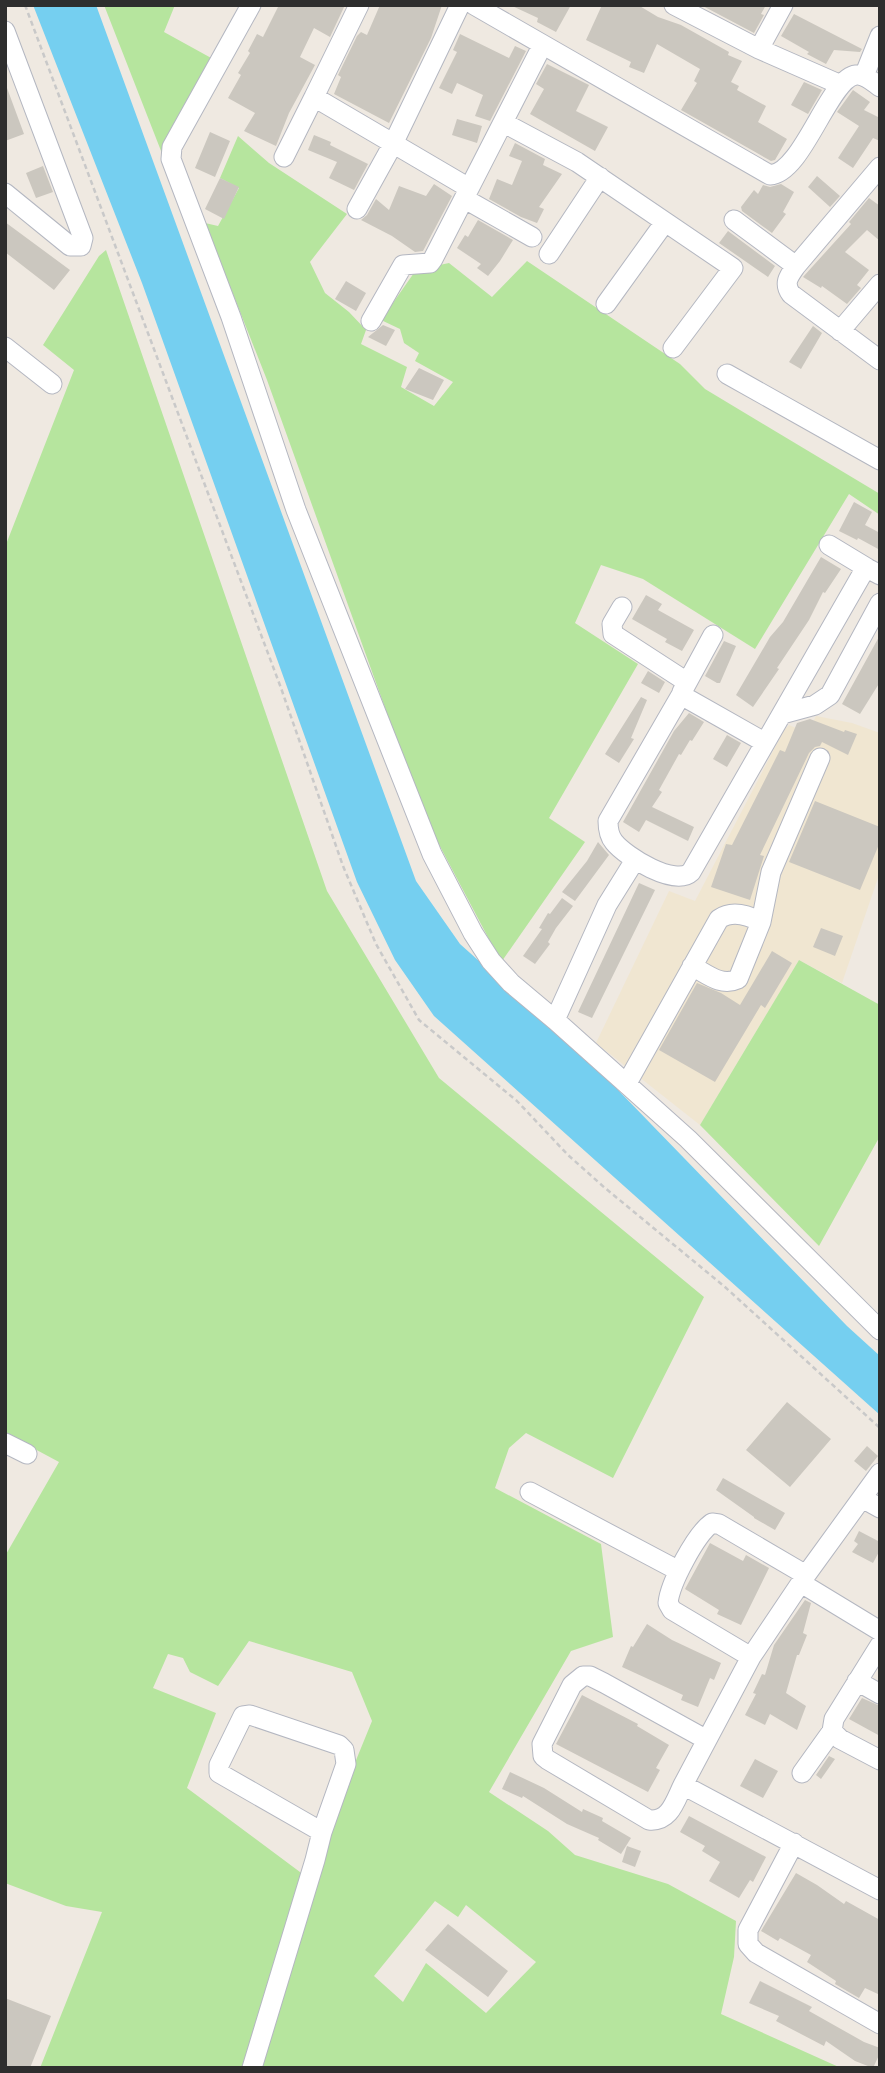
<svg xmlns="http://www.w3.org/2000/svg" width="885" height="2073" viewBox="0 0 885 2073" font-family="'Alegreya Sans',sans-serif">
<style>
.education{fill:#f0e6d1}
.green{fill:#b6e59e;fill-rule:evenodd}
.water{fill:#75cff0}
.building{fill:#cbc7bf}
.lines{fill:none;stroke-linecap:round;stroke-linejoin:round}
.minor-casing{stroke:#b4b7c1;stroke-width:21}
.path{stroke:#c9c9c9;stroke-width:2.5;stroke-dasharray:5 3.5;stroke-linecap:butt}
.minor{stroke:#fff;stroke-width:19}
</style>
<rect width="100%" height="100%" fill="#efe9e1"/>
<path class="education" d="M816,716L852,723L880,733V872L842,983L799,960L700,1125L596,1043L669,891L695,901L784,730L789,725L808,733Z"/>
<path class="green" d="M104,5H175L164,32L213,59L163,156Z
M238,136L269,163L347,214L310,262L325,293L349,312L366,330L361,344L407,367L401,387L434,406L453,382L415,361L419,353L404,343L400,329L381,320L416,270L449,263L492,297L527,261L680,364L705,389L880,494V515L849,494L755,649L643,579L601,565L575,623L638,664L549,818L585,842L502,961L491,943L424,816L267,380L205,223L218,226L239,188L220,178Z
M106,250L327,891L439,1078L704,1297L613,1478L526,1433L509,1448L495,1488L601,1544L613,1637L571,1651L489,1792L548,1831L575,1855L668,1884L736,1921L734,1957L721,2014L841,2068H40L102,1912L66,1906L5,1883V1556L59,1462L5,1433V547L74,370L43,345L99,256ZM249,1641L352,1672L372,1721L308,1878L187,1788L216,1713L153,1688L168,1654L183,1658L190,1672L218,1686ZM435,1901L458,1917L466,1905L536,1962L486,2013L426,1963L403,2002L374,1976Z
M799,960L880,1005V1136L819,1246L700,1125Z"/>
<path class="water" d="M33,5H96L416,881L460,944L586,1057L847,1326L880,1356V1415L434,1016L395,960L357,882L142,283Z"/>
<path class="building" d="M279,5H345L330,37L314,28L300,57L315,65L289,113L276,146L244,131L255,113L228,98L241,75L238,73L250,53L248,51L257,34L263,37Z
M380,5H442L431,38L389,123L334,94L341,77L338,75L357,36L361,32L367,35Z
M510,5H571L556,32L537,22L538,18Z
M602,5H638L658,17L681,25L729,52L728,55L742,61L731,82L739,86L737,90L766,106L758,122L787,139L775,160L771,161L681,110L697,83L694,81L700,69L657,44L644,73L629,67L631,62L586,40Z
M701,5H766L761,14L764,15L754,33Z
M794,14L862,49L860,52L834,50L826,64L807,54L809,52L781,36Z
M460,34L509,58L515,46L526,51L490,121L475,116L483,95L457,83L452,94L439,88L457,52L453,50Z
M547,64L589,85L576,111L608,127L595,151L530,114L544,89L536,84Z
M804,82L822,90L808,114L791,105Z
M5,88H7L24,134L5,141Z
M853,90L870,102L864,110L880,118V141L873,138L853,168L838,158L859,126L837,112Z
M457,119L482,126L477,143L452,135Z
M210,132L230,141L215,177L195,168Z
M314,135L331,142L330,145L368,164L354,190L329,178L337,162L308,150Z
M515,143L545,159L543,165L562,174L539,207L544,209L537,223L521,217L489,199L497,179L512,185L522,161L509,156Z
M43,166L53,192L36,198L26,173Z
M817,176L840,196L830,207L808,187Z
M220,178L239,187L224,219L205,209Z
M434,184L452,196L423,251L415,252L392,236L361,220L367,215L376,199L389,210L399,186L426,196Z
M781,184L794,192L783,212L786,214L772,233L742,211L741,207L754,190L758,194L763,185L770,187Z
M869,198L880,206V241L867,230L845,252L869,270L857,285L861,288L847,304L822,286L821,288L803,277L851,224L849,222Z
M478,220L513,240L500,261L488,276L477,268L481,264L457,248L465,235L468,237Z
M5,222L70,270L54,290L5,252Z
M728,231L775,266L768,277L719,243Z
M346,281L366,293L356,311L335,299Z
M383,325L395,330L386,346L368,337Z
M813,326L822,333L801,369L789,362Z
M419,368L444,380L433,400L405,389Z
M854,502L872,512L865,525L880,533V550L858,538L857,540L839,531Z
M821,557L841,569L825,593L823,592L809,620L777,668L779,669L753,707L736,695L770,637L783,622Z
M646,595L662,604L658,610L694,630L682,651L665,642L667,639L632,619Z
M880,635V682L860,714L842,704Z
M724,641L736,646L720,683H717L705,676Z
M648,671L665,682L659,693L641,683Z
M641,697L647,700L631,738L634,739L619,763L605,754Z
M689,713L704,722L692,741L690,740L681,755L679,754L659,790L662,792L652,807L694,827L688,841L646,820L639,832L623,822L674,731Z
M810,719L844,732L845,730L857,734L848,755L822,742L820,746L815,747L809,753L760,855L764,856L750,900L711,887L726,844L732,845L780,750L785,752L797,723Z
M727,735L741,743L727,767L713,759Z
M815,801L880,827V842L860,890L789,862Z
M598,842L609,855L575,901L562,892L587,861Z
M639,883L655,890L592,1018L578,1012Z
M562,898L573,906L556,928L548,942L550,944L535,964L523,956L542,929L539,928L548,913L550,914Z
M821,928L843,936L835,956L813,947Z
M772,951L792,963L765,1008L761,1005L715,1082L659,1050L697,983L721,993L740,1005Z
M787,1402L831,1439L790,1487L746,1450Z
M867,1446L878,1456L866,1471L854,1461Z
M723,1478L785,1513L775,1530L754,1518V1517L716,1490Z
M859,1531L880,1542V1550L873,1563L852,1552L858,1544L854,1541Z
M710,1543L743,1561L746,1555L769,1568L741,1625L717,1614L719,1610L685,1589Z
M805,1600L811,1603L803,1633L807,1635L799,1655H797L786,1693L806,1706L797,1730L770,1714L765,1725L745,1715L756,1694L753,1693L762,1674L765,1675L774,1645Z
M647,1624L672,1640L721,1663L714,1680L710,1678L698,1707L681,1700L683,1695L622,1667L631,1646L633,1647Z
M582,1695L638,1724L637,1726L669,1745L656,1768L660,1770L648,1792L556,1744Z
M862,1698L880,1706V1736L849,1719Z
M829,1756L835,1759L821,1779L816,1775Z
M755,1759L778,1771L763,1798L740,1786Z
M510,1772L544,1788L582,1812L583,1809L603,1818L602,1821L631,1838L621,1854L598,1840L599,1838L567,1824L523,1796L522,1798L502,1789Z
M689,1816L766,1857L753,1882L750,1880L739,1898L709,1881L720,1862L702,1851L705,1846L680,1832Z
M627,1846L641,1851L635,1867L622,1862Z
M796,1873L817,1885L844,1904L846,1901L880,1920V1995L865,1988L859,1998L835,1984L836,1981L807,1962L811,1955L780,1938L778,1941L761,1931Z
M448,1924L508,1971L488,1997L425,1950Z
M760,1981L812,2007L809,2011L864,2042L880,2048V2053L873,2068L855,2061L826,2041L824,2046L776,2021L779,2016L749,2003Z
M5,1998L51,2016L30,2068H5Z"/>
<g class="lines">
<g class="minor-casing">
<path id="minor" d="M251,5L177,138L172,147L171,159L231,317L296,510L432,854L473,933L491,961L511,983L555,1020L688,1139L880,1330
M359,5L314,97L469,188
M474,5L770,175C803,173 829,78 856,75C865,74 873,82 880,87
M674,5L759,49L841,85
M5,31L83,238L81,246H70L5,193
M759,49L783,5
M864,76L880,36
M504,123L577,162L733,268L673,348
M284,157L314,97
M880,167L796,266C789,276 783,283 791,294L880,360
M465,199L532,237
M357,209L393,144L460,5
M734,220L796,266
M549,254L600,177
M606,304L665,222
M371,321L403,265L430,263L433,259L542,46
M840,331L880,284
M5,347L52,384
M727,374L880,460
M829,545L867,568
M622,607L612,624L613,634L687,682
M682,692L713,635
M782,714L815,705L830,695L880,603
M764,742L681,695L608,821C608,829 609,836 614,842C626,857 675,887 691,872L861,576L867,568L880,575
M692,966C707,974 721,987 738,979L761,922
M555,1020L607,905L635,860
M627,1083L719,919C732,910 748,915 761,922L771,872L820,758
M5,1443L27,1454
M880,1473L806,1575L751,1657L683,1785L880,1890
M530,1492L679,1571
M862,1498L880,1508
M801,1583L880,1631
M751,1657L672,1610L668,1603C670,1583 696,1534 712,1523L719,1524L806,1575
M857,1681L880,1694
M832,1731L840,1739L880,1760
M802,1773L832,1731L834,1719L880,1645
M683,1785C675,1801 670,1822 649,1820L548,1760L543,1756L542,1744L572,1685L583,1676H590L604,1683L707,1740
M794,1843L748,1930V1944L756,1953L880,2024
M252,2068L315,1860L322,1832L219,1773V1765L243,1716L250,1715L339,1745L344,1750L346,1764L322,1832"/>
</g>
<path class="path" d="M25,5L281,688L343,866L376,944L419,1020L517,1101L568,1155L605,1188L725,1287L880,1428"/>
<use href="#minor" class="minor"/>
</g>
<rect width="885" height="2073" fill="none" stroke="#2e2e2e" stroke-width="14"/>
</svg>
